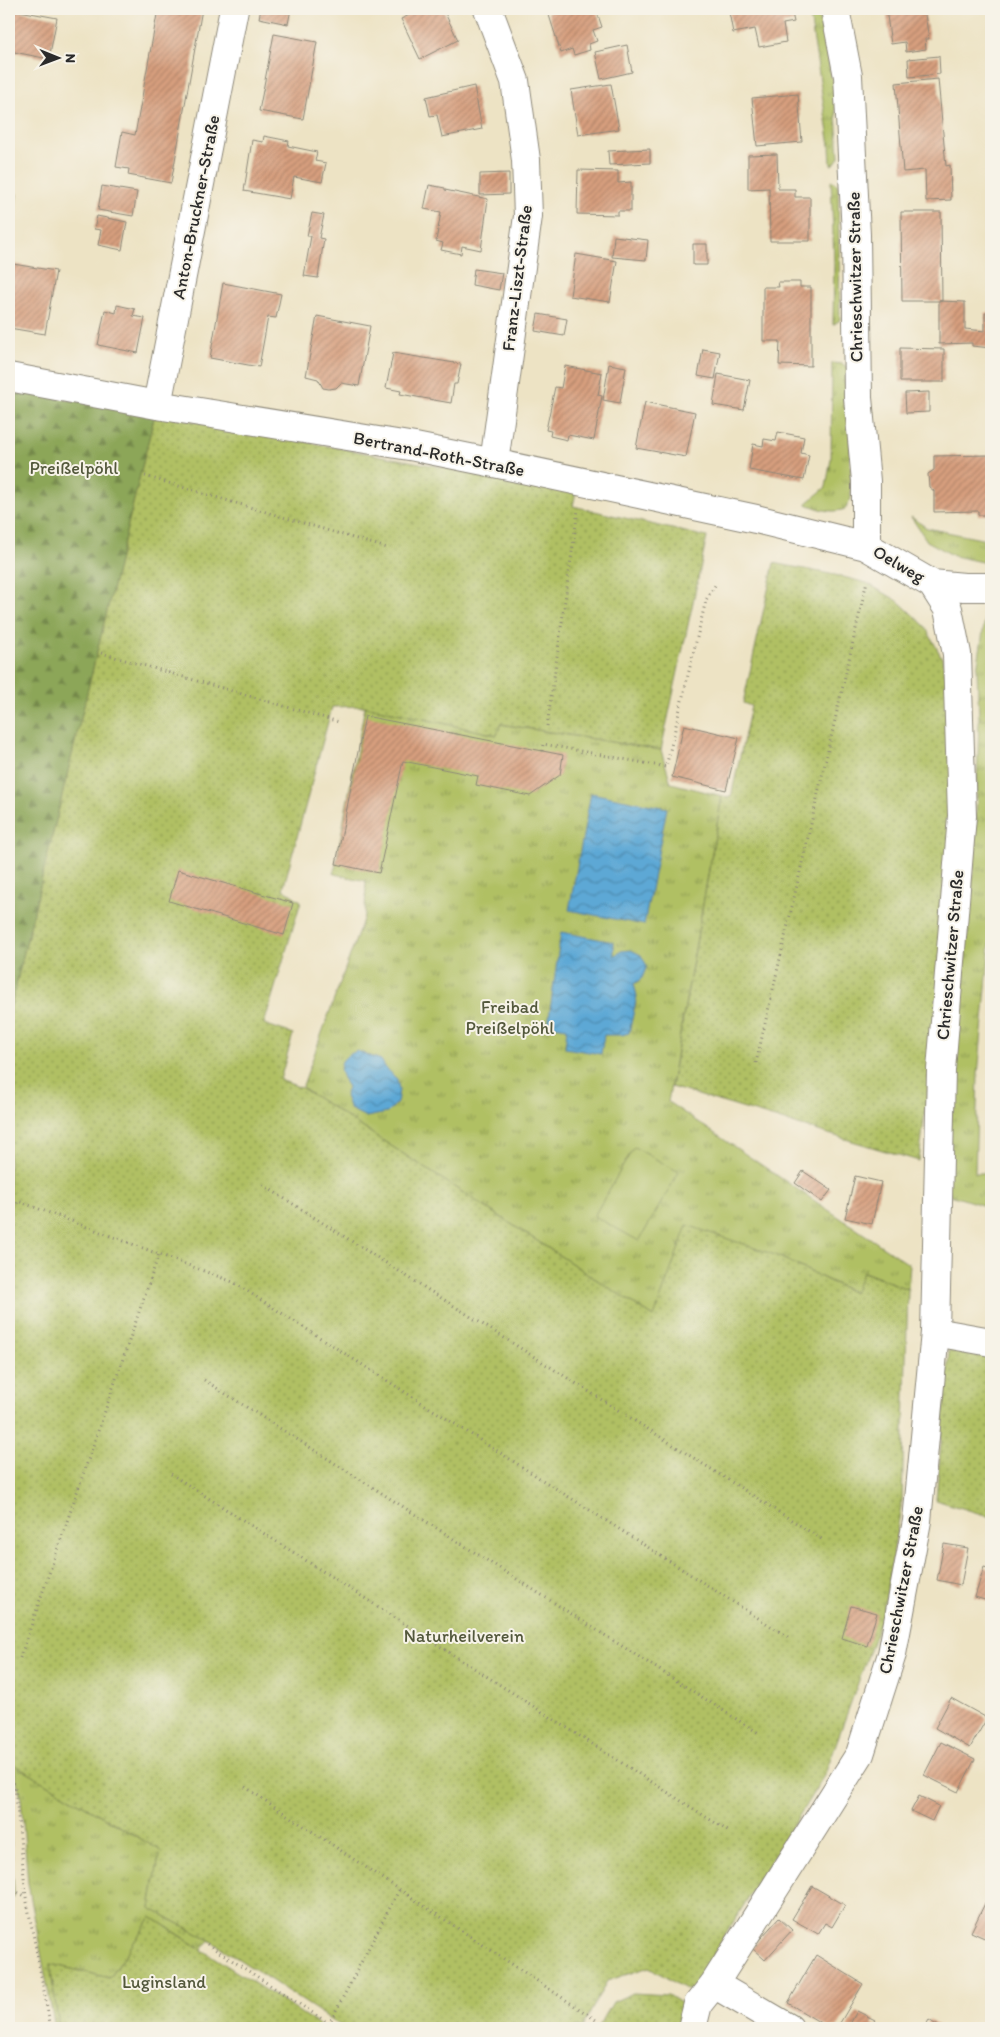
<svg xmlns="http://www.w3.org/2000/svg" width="1000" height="2037" viewBox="0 0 1000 2037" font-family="Itim,sans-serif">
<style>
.grass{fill:url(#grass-tufts);stroke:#6e7647}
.forest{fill:url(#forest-firs);stroke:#5c6842}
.garden{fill:url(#garden-dots);stroke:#6e7647}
.pitch{fill:#b0c063;stroke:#6e7647}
.water{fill:url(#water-waves);stroke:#446a80}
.building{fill:url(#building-hatch)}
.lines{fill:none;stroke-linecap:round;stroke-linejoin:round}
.minor-casing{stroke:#8c8778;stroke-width:30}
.path{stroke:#8c8778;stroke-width:3;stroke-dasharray:1 4;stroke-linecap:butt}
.minor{stroke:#fff;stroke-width:28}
.labels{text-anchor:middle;stroke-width:4;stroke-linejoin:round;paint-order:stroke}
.street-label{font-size:18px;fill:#2b2b2b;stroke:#f7f3e8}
.park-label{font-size:18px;fill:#53583c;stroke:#f7f3e8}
</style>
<defs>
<pattern id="grass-tufts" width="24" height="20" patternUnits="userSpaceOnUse" patternTransform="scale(1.25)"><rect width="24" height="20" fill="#b0c063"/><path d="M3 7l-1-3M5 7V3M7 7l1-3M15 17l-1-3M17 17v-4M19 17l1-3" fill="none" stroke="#8f9c52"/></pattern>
<pattern id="forest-firs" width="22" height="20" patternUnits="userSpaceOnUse" patternTransform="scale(1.25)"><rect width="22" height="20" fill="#8ca659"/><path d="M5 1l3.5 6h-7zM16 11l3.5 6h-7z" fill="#73874a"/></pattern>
<pattern id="garden-dots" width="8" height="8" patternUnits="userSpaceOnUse" patternTransform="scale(1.25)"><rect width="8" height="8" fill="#b0c063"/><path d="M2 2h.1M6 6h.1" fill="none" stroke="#8f9c52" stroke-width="1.8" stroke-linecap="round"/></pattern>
<pattern id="water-waves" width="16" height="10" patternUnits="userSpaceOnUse" patternTransform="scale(1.25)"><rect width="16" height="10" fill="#5da8d5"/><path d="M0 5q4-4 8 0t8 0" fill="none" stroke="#4d89ad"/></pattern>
<pattern id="building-hatch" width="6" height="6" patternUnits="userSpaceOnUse" patternTransform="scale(1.25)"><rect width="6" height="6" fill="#d79f7e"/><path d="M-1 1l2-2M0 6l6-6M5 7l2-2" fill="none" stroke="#af8267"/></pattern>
</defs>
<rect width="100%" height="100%" fill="#f7f3e8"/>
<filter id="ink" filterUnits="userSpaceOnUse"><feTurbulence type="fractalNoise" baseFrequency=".02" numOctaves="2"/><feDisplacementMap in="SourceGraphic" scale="10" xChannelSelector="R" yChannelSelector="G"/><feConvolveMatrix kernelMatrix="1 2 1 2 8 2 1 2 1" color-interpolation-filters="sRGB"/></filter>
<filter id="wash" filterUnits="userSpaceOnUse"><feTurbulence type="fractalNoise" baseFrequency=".0096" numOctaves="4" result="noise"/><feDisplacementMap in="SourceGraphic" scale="20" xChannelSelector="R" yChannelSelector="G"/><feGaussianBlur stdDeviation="1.12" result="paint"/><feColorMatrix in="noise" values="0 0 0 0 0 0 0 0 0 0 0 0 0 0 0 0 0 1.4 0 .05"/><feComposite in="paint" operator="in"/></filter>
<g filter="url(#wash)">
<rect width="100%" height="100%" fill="#ede3c4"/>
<path class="grass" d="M809,9H817L834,87L839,157L835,163L831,165L830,146Z
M831,180L838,185L840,320L833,325L834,263Z
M9,193L17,194L9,244Z
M832,363L842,364L849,368L851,499L845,509C831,514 820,509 806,504L826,487L831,459Z
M911,517L927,528L991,541V564L954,556L927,541Z
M991,606V933L978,1075L975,1173H991V1208L944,1193L975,853L979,719L977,670L986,612Z
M365,706L497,735L500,724L661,750L671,783L722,796L668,1102L910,1265L908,1289L864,1272L855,1293L775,1255L654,1317L302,1088L365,914L366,881L334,874Z
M13,1764L160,1850L150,1908L211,1941L202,1949L151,1917L110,1978L50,1964L59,2028H55L28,1883L21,1799Z"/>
<path class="forest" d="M9,390L155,414L9,1014Z"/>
<path class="garden" d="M155,414L576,492L573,506L707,537L661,750L501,724L497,735L365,706L332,707L283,889L301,901L264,1024L293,1034L280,1080L302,1088L654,1317L687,1225L775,1255L854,1293L863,1272L908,1289L902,1501L883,1614L825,1774L690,1992L649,1967L607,1981L582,2028H344L211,1941L150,1908L160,1850L13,1764L9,1757V1014Z
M774,563L835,575L867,583L898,601L925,626L942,658L950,693L955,807L933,1045L919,1161L671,1087L722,796L731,797L751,706L743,703Z
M950,1341L991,1350V1517L936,1500Z
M9,1813L14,1891V1897L9,1894Z
M151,1917L324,2028H59L50,1964L110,1978Z
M633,1993L668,1995L686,2007L682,2028H598L613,2002Z"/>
<path class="pitch" d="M634,1147L679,1172L639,1241L594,1216Z"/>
<path class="water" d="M591,793L667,808L644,925L569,910Z
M561,932L614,942V956L621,951L631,950L641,955L647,966L642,978L634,984L637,996L629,1033L622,1035H604L601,1054L565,1048L567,1028L548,1025Z
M357,1051L381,1060L387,1070L397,1079L399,1090L397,1103L387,1113L366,1117L350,1109L345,1096L348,1087C337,1070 336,1059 357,1051Z"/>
<g id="blocks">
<path class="building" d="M9,9L57,18L49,59L9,51Z
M158,9H202L171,183L128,175L129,169L116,167L122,132L135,135Z
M261,9H291L288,24L259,18Z
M422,9H443L458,40L420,59L401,19Z
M558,9H587V11L596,9L602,27L593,30L597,41L589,44L590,50L574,55L572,49L561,53L548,12Z
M732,9H791L794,22L783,24L786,42L759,47L755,29L733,33L729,12L733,11Z
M886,9H924L929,39H925L926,49L906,52L905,42L891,44Z
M274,34L317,42L303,119L259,111Z
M627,45L632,72L601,79L595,52Z
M939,56L940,74L909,77L908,59Z
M938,79L946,166L950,165L951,200L926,201L925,170L903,172L896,83Z
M611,84L619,129L578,135L571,90Z
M474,86L482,129L442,137L437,115L430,116L426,97Z
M798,94L802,142L757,146L752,98Z
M264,136L289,141L288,146L317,152L315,161L326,163L322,182L294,177L290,199L244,191L252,140L263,142Z
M650,149V163L609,165L608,151Z
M777,154L778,189H795V197H810V241H770L769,188L748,189V155Z
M578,170L618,171V183L631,182V211H618V215L577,214Z
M509,173V194L480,195V174Z
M429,185L445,188V190L488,199L481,250L462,246L461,254L441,250L443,243L436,241L441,212L424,209Z
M102,186L137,192L133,216L98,210Z
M901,212H941L942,301H902Z
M312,213L324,215L319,238L324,239L318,278L304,276L311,236H307Z
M97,216L127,222L122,250L98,245L101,230L94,229Z
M614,236L648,240L646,260L612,257Z
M693,244H707V265H693Z
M576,254L617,261L610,302L570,296Z
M13,264L56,271L45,334L9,328V290Z
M474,269L502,273L499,290L472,285Z
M778,282H800V287H811V366L779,365L780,341H763V287H779Z
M223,283L281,294L276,318L268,317L259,367L210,358Z
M939,301L965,302V329L985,331V313H991V348L972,346V343L939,344Z
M117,305L135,309L133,316L145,318L138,353L98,345L105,310L116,313Z
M538,314L567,319L564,336L535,331Z
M317,316L370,326L359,386L341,383L336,388L329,389L323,388L318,379L306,376Z
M900,348L944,349V382H900Z
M703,349L720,352L715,379L698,376Z
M393,353L461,364L457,384H454L451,403L400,394L401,391L386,388Z
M609,364L626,367L620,403L603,400Z
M565,366L602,373L598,395L602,396L594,440L568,435L567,440L550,436L551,431L546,430L555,387L561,388Z
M718,374L750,380L744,410L713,405Z
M929,392V412L906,413L905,393Z
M645,402L695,412L686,457L636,448Z
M778,432L804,437L801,453L809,455L804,480L749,470L753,444L763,446L764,439L776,441Z
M991,455V515H978V511L934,512V491L929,487L928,474L934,470V456Z
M365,716L563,755L560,775L530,796L476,785L478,776L403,761L379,873L336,864Z
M684,725L739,738L726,790L672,777Z
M178,870L293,903L284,935L169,901Z
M803,1171L831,1190L822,1202L795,1183Z
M855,1176L881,1182L872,1224L845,1218Z
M944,1544L968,1548L961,1585L937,1580Z
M984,1567L991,1569V1602L975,1597Z
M851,1606L877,1613L867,1646L842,1638Z
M951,1698L987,1718L970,1748L935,1728Z
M941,1742L975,1759L958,1792L924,1775Z
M919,1796L939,1806L932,1821L911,1811Z
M812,1886L845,1905L832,1927L825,1923L818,1934L792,1919Z
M991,1891V1941L971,1932Z
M779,1918L792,1930L765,1960L752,1948Z
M816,1955L863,1984L837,2028H829L788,2003Z
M857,2011L875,2020L872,2024L881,2028H848Z
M929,2020L941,2028H924Z"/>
</g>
</g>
<g filter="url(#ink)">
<use href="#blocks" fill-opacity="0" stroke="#8c8778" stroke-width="1"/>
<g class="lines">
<g class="minor-casing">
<path id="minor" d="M488,9L515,81L526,160L528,216L494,463
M835,9L848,76L856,235L858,398L866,481V546
M9,377L157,405L415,447L494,463L756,519L866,546L932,584L964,587H991
M157,405L234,9
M935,1332L991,1342
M714,1984L789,2028
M692,2028L698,2004L714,1984L860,1754L892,1654L917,1521L935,1332L941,1070L962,816L957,654L948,609L932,584"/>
</g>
<path class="path" d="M145,476L387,548
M101,653L339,722
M547,726L578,510
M542,751L543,744L666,767L706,600L717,582
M756,1063L867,581
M263,1185L823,1540
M9,1227L18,1201L233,1282L791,1639
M204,1380L760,1734
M171,1474L728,1831
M20,1658L159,1254
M9,1774L15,1786L26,1897L51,2028
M245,1787L596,2020
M9,1888L25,1896
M207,1944L336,2028
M329,2024L399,1890"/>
<use href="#minor" class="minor"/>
</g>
</g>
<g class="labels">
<g class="street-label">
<text transform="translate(196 207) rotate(-79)" y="6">Anton-Bruckner-Straße</text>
<text transform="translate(855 277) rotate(-91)" y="6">Chrieschwitzer Straße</text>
<text transform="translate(517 278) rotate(-83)" y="6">Franz-Liszt-Straße</text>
<text transform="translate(439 454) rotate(11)" y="6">Bertrand-Roth-Straße</text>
<text transform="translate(899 564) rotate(30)" y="6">Oelweg</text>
<text transform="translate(950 955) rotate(-85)" y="6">Chrieschwitzer Straße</text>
<text transform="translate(901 1590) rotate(-79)" y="6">Chrieschwitzer Straße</text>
</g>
<g class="park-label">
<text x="74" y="474">Preißelpöhl</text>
<text x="510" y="1013">Freibad<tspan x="510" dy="21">Preißelpöhl</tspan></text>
<text x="464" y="1642">Naturheilverein</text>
<text x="164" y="1988">Luginsland</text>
</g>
</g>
<rect width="1000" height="2037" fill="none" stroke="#f7f3e8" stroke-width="30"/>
<g transform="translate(58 58) rotate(91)" stroke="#f7f3e8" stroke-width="4" paint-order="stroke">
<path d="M0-4L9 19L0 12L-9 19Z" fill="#2b2b2b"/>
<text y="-8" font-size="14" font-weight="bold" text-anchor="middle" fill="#2b2b2b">N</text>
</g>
</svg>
